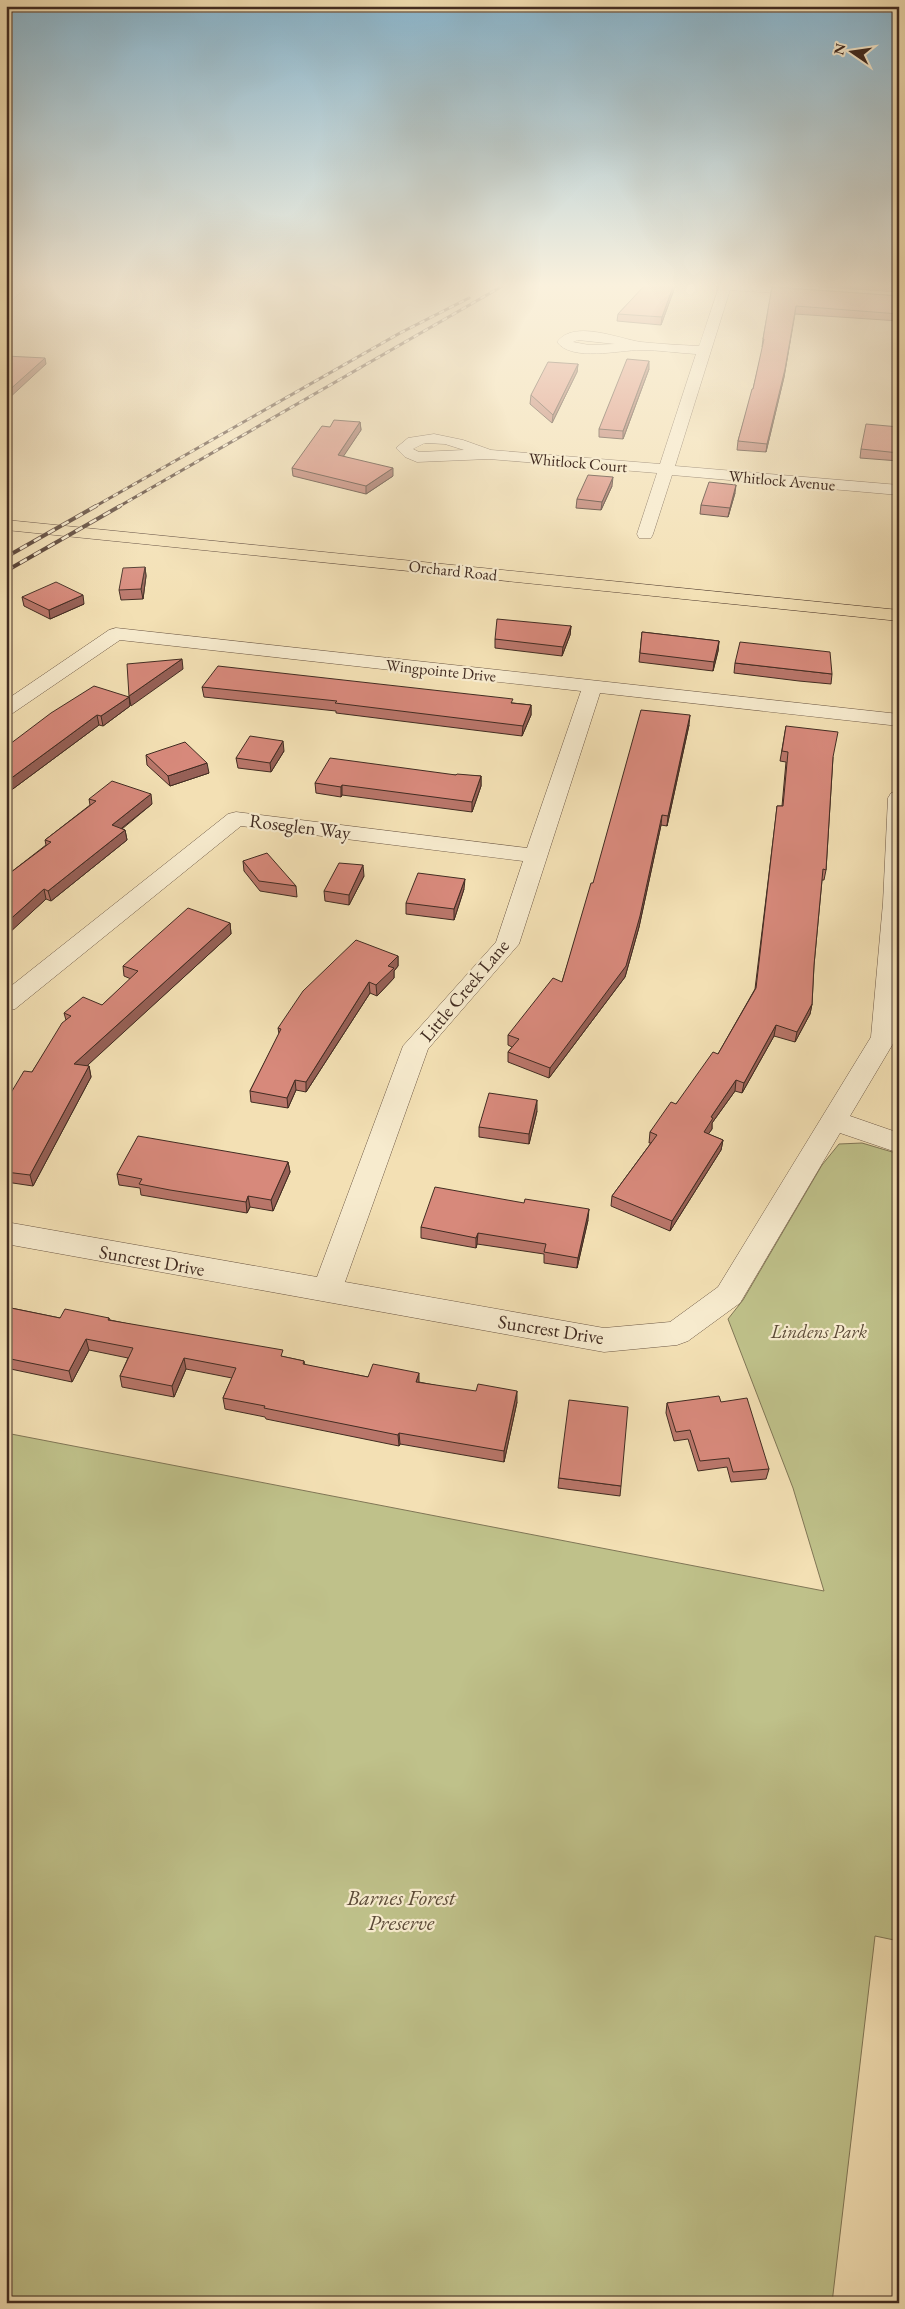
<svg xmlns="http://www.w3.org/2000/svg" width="905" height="2309" viewBox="0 0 905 2309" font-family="'EB Garamond',serif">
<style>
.green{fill:#bfc18a;stroke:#807656}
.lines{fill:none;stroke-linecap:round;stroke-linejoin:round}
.minor-casing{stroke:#6e5946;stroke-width:1}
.major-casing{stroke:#422c22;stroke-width:1}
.minor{fill:#f7ebce;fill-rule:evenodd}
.major{fill:#f3e0b4;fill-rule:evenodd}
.rail-far1-casing{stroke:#422c22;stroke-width:3}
.rail-casing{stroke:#422c22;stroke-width:4}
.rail-far1{stroke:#f7ebce;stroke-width:2;stroke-dasharray:5.5;stroke-linecap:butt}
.rail{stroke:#f7ebce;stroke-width:2.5;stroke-dasharray:8;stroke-linecap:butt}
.wall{fill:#b9766a;stroke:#422c22}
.shaded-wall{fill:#966056;stroke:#422c22}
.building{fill:#d7897b;stroke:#422c22}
.labels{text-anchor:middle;stroke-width:4.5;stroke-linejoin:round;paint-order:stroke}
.far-street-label{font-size:16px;fill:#422c22;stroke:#f7ebce}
.street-label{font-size:19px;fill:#422c22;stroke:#f7ebce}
.park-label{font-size:19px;font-style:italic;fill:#5b4a37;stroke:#f7ebce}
.near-park-label{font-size:22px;font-style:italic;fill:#5b4a37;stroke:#f7ebce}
</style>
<rect width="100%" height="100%" fill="#f3e0b4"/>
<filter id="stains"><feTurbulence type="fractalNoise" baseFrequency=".004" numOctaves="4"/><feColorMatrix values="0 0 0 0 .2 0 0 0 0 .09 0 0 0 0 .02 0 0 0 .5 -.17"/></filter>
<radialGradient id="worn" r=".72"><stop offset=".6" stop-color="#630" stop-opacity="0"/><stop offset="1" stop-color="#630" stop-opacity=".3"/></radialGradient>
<path class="green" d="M862,1143L899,1154V1941L875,1936L832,2303H6V1433L824,1591L793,1488L728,1319L743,1300L822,1165L839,1144Z"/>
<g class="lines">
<g class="minor-casing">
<path id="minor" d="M16,284H30L11,301L6,302V292Z
M720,284L808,287L814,291L808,295L730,290L675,466L899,485V495L672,475L653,534L651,538H639L637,534L657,473L489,459L417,462L405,457L396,448L408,438L434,434L463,440L491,450L660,464L696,354C678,353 659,350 641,350C619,350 572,362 557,342C574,319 619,339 641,342C660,344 680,345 699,346ZM578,340L615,344L589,345L573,342ZM425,443L445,444L464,450L419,452L413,449Z
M116,628L899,714V726L600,693L519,944L428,1049L345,1282L604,1328L670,1322L718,1287L871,1037L883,903L888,798L891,793L899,792V1010L897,1037L850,1116L899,1133V1153L840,1133L740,1303L688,1341L677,1345L604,1352L6,1244V1222L317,1277L403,1046L496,942L523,861L241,826L15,1009L6,1011V990L228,814L236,812L527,848L581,691L120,640L13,713L6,715V700L109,630Z"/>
</g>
<g class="major-casing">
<path id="major" d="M6,520L899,610V621L6,530Z"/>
</g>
<use href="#minor" class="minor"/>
<use href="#major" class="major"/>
<g class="rail-far1-casing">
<path id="rail-far1" d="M94,507L400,333L469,298
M118,507L506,284"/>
</g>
<g class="rail-casing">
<path id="rail" d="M6,557L96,506
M6,571L120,506"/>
</g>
<use href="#rail-far1" class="rail-far1"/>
<use href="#rail" class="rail"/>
</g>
<path class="wall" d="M127,284H158L155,286Z
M646,284H676L661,325L617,321L618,314Z
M779,284H899V292Z
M772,287L899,296V321L795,314L784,377L766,452L737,450L738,441L753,389L763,347H762L763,339Z
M578,364L577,372L552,423L530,404L531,395Z
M649,369L623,439L599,437V429Z
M360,422L361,430L343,456L393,476L366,494L293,476L292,468L330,427Z
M899,427V461L860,458L861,449Z
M612,486L601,510L576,508L577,499Z
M735,493L728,517L700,514L701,505Z
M145,567L146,576L143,599L121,600L119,590Z
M22,597L84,604L50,619L24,606Z
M571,626L570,635L562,656L495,648V639Z
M642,632L719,641L718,651L713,671L639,662Z
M735,663L832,674L831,684L799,681L734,673Z
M202,687L513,703L531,705V715L522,736L336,713V711L204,697Z
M129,697L130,706L103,726L99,725L6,794V747Z
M689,725L667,826L661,825L639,927L625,977L549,1078L508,1062V1052L512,1047L508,1045V1035L562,982L593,883Z
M786,726L833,757L826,870L824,880H822L814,965L812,1004L810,1014L795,1042L774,1036L742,1093L735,1091L712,1123V1129L708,1134L723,1140L721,1150L670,1231L611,1206L612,1196L651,1143H649L650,1132L676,1104L718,1054L755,989L776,816L777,806H782L786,762L780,761Z
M284,751L271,772L238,768L236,758Z
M146,755L209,773L170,786L147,765Z
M456,775L481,776V786L472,812L342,795L341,797L316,793L315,783Z
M89,799L152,804L122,829L125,830L127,840L51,901L46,899L6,935V876L46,845L45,840L90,805Z
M243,861L296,886L297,897L260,891L244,871Z
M364,876L349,905L325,901L324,891Z
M464,889L454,920L406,914V903Z
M230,923L231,934L86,1066H89L91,1077L33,1186L6,1182V1101L32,1072L66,1020L64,1013L102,1005L131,979L124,976L123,966Z
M398,956V966L394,971V978L377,996L370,993L306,1092L296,1090L288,1108L251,1102L250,1091L279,1034L278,1028Z
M537,1111L529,1144L479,1137V1127Z
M288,1162L290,1172L273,1211L250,1207L247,1213L141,1195L140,1188L119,1185L117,1174Z
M588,1220L577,1268L544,1263V1254L477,1244L476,1248L421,1238V1227Z
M6,1307L60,1318H109L110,1320L304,1361L305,1365L368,1377L419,1382L517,1402L504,1462L400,1444L399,1446L266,1419L265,1417L225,1409L223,1398L232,1378L186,1369L174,1397L122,1387L120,1376L128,1358L89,1350L72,1382L6,1368Z
M721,1402L769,1469L766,1479L731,1482L727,1467L698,1471L688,1439L674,1441L666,1413L667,1403Z
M559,1478L621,1486L620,1496L558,1488Z"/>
<path class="shaded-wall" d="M674,284H676L661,325L662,317Z
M796,306L784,377L766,452L767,444Z
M45,358L46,364L6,401V393Z
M649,361V369L623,439V431Z
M578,364L577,372L552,423L553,415Z
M360,422L361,430L339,463L338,455Z
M393,468V476L366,494V486Z
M613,477L612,486L601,510L602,502Z
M736,485L735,493L728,517L730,508Z
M145,567L146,576L143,599L141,589Z
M83,595L84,604L50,619L49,610Z
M571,626L570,635L562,656L563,647Z
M719,641L718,651L713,671L714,662Z
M182,659L183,669L131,706L129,696Z
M129,697L130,706L103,726L101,716Z
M531,705V715L522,736L523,726Z
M97,715L99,725L6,794V782Z
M690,715L689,725L667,826L668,816Z
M283,741L284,751L271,772L270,763Z
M207,763L209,773L170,786L168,776Z
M481,776V786L472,812V802Z
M342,785V795L341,797V787Z
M151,794L152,804L113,835L112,825Z
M662,815L661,825L639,927L625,977L549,1078L550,1068Z
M125,830L127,840L51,901L48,891Z
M363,865L364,876L349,905V895Z
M465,879L464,889L454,920V909Z
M44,889L46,899L7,935L6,923Z
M230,923L231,934L77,1075L74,1064Z
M398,956V966L394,971V978L377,996L376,985L388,966Z
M369,982L370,993L306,1092V1082Z
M812,1004L810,1014L795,1042L797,1032Z
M776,1025L774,1036L742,1093L744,1083Z
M89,1066L91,1077L33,1186L30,1175Z
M295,1080L296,1090L288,1108L287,1098Z
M736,1080L735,1091L712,1123V1129L702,1143L704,1132L711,1117Z
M537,1100V1111L529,1144V1134Z
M723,1140L721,1150L670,1231L672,1221Z
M288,1162L290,1172L273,1211L271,1200Z
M248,1196L250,1207L247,1213L246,1202Z
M589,1209L588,1220L577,1268L578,1258Z
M478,1233L477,1244L476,1248V1238Z
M86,1339L89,1350L72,1382L69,1371Z
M184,1358L186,1369L174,1397L172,1386Z
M419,1373V1384L416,1382Z
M517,1391V1402L504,1462V1451Z
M399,1433L400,1444L399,1446L398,1435Z"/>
<path class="building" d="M646,284H674L662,317L618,314Z
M772,287L899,296V314L796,306L785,369L767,444L738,441L752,389H753L764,339H763Z
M6,356L45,358L6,393Z
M627,359L649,361L623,431L599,429Z
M548,362L578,364L553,415L531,395Z
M334,420L360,422L338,455L393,468L366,486L292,468L322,426L330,427Z
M866,424L899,427V453L861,449Z
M588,475L613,477L602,502L577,499Z
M709,482L736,485L730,508L701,505Z
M145,567L141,589L119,590L123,568Z
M56,582L83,595L49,610L22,597Z
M497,619L571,626L563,647L495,639Z
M642,632L719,641L714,662L640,653Z
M740,642L830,652L832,674L735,663Z
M182,659L129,696L127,664Z
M218,666L513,699L511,703L531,705L523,726L335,703L337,701L202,687Z
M94,686L129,697L101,716L97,715L6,782V747L51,713Z
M641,710L690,715L668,816L662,815L640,916L626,966L550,1068L508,1052L519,1039L508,1035L553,978L562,982L591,883H593Z
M786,726L838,732L833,757L826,870L823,869L814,965L812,1004L797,1032L776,1025L744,1083L736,1080L711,1117L713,1118L704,1132L723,1140L672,1221L612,1196L657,1135L650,1132L671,1102L676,1104L713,1052L718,1054L756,988L777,806H783L788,752L782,751Z
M250,736L283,741L270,763L236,758Z
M185,742L207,763L168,776L146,755Z
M330,758L456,775L457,774L481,776L472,802L342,785L341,787L315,783Z
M112,781L151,794L112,825L125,830L48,891L44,889L6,923V876L51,842L45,840L96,801L89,799Z
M267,853L296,886L259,881L243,861Z
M339,863L363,865L349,895L324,891Z
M418,873L465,879L454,909L406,903Z
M188,908L230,923L74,1064L89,1066L30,1175L6,1172V1101L24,1071L32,1072L62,1023L71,1016L64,1013L83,997L102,1005L138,971L123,966Z
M356,940L398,956L388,966L394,968L376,985L369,982L306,1082L295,1080L287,1098L250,1091L281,1029L278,1028L303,991Z
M489,1093L537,1100L529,1134L479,1127Z
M138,1136L288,1162L271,1200L248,1196L246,1202L170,1190L139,1184L142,1179L117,1174Z
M435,1187L524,1203L525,1199L589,1209L578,1258L544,1252L546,1244L478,1233L476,1238L421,1227Z
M6,1307L60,1318L65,1309L109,1318L108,1320L283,1350L281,1356L304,1361L303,1364L368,1377L373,1364L419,1373L416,1382L476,1391L478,1384L517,1391L504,1451L399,1433L398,1435L264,1408L265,1406L223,1398L236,1368L184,1358L172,1386L120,1376L133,1348L86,1339L69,1371L6,1358Z
M719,1396L721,1402L747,1398L769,1469L733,1472L729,1458L700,1461L690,1430L676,1432L667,1403Z
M569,1400L628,1407L621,1486L559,1478Z"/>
<linearGradient id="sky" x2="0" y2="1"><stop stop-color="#89b8d2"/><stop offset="0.47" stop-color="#faf1dd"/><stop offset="1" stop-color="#faf1dd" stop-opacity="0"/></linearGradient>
<rect width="905" height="607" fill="url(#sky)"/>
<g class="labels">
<g class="far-street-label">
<text transform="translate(578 462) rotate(5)" y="6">Whitlock Court</text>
<text transform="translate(782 480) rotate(5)" y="6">Whitlock Avenue</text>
<text transform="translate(453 570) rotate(6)" y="6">Orchard Road</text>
<text transform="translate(441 670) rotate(6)" y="6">Wingpointe Drive</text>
</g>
<g class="street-label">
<text transform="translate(300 826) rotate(7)" y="7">Roseglen Way</text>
<text transform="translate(464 990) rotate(-50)" y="7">Little Creek Lane</text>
<text transform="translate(152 1260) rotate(10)" y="7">Suncrest Drive</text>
<text transform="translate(551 1329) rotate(9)" y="7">Suncrest Drive</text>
</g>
<g class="park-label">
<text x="819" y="1338">Lindens Park</text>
</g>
<g class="near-park-label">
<text x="401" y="1905">Barnes Forest<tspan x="401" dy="25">Preserve</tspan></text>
</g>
</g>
<rect width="905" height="2309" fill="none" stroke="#f3e0b4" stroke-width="25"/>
<rect x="8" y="8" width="890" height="2294" fill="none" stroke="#422c22" stroke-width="2.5"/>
<rect x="12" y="12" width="880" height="2284" fill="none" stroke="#422c22"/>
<g transform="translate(852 52) rotate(283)" stroke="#f7ebce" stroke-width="4" paint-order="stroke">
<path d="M0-4L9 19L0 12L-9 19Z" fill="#422c22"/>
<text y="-8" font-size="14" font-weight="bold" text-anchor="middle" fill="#422c22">N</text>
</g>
<rect width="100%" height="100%" filter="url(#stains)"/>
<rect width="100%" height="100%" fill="url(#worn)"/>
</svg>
